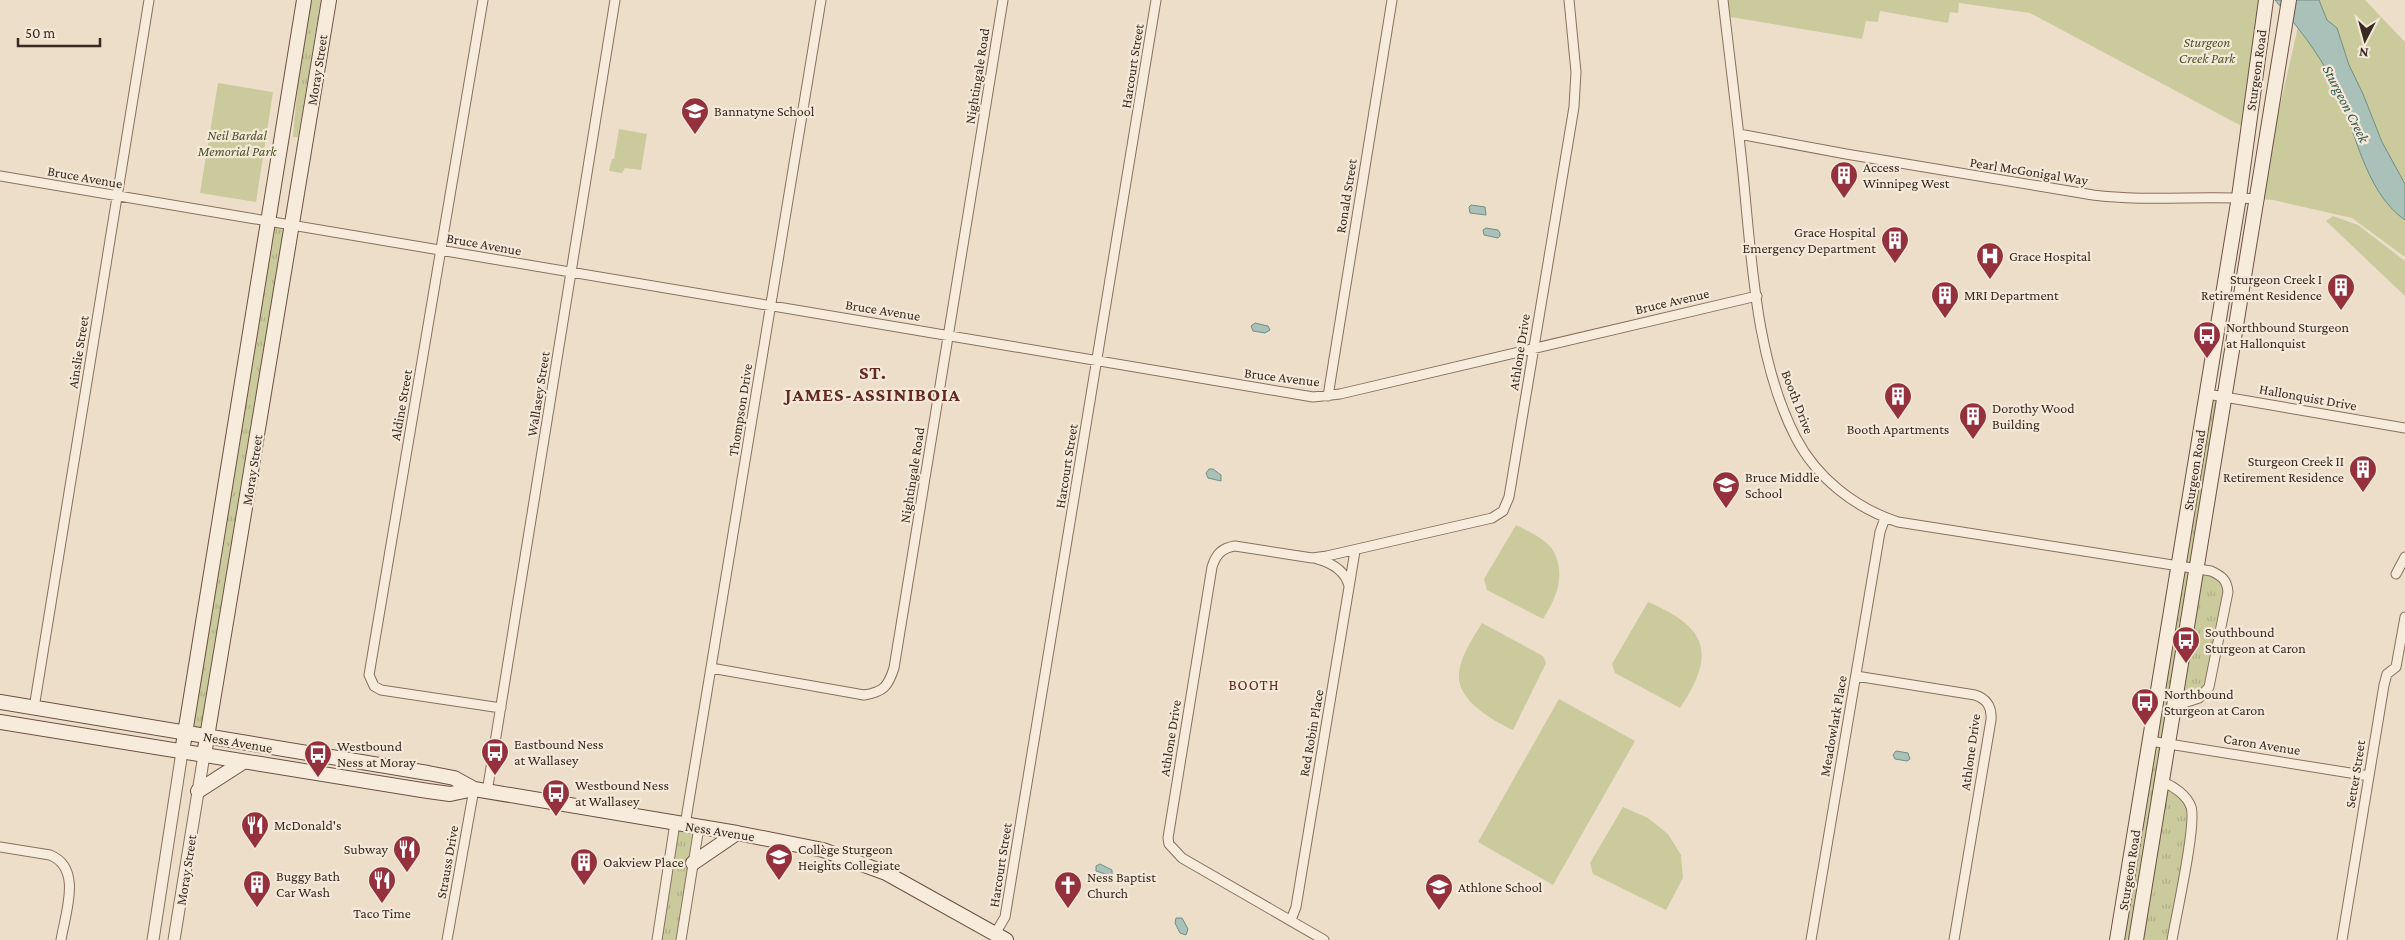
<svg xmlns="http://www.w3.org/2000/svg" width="2405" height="940" viewBox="0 0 2405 940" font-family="'Crimson Pro',serif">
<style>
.grass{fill:url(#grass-tufts)}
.green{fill:#caca9d}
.water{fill:#a9c1b8;stroke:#708f84}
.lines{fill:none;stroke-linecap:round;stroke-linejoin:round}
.minor-casing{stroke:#88705e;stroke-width:11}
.tertiary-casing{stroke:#88705e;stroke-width:13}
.secondary-casing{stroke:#6a5141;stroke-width:16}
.minor{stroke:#f7ecdc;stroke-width:9}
.tertiary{stroke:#f7ecdc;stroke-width:11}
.secondary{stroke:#f7ecdc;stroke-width:14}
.labels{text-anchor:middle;stroke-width:4.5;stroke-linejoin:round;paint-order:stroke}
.park-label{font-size:14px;font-style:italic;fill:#4e5429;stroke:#f4e9d8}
.street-label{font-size:14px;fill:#392a21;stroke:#f4e9d8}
.poi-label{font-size:14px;fill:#392a21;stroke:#f4e9d8;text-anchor:start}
.water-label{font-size:15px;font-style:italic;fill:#315852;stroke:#f4e9d8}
.neighbourhood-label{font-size:15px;letter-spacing:1px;fill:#642a22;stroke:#f4e9d8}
.district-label{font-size:19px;font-weight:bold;letter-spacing:1px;fill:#642a22;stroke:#f4e9d8}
</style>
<defs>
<pattern id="grass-tufts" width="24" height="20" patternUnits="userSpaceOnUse" patternTransform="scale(1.25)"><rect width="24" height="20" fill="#caca9d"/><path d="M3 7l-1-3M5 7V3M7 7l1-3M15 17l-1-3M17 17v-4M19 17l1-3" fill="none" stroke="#aeae87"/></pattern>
</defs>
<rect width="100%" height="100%" fill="#eddec9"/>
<path class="grass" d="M311,0H321L298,137H293L298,82Z
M267,221L292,225L208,736L185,732Z
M2207,394L2226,398L2198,570L2211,571L2228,585L2209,687L2175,706L2163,782L2191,806L2172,940H2117Z
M675,823L699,827L681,940H657Z"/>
<path class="green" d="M1723,0H2266L2247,129L2030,13L1959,3L1958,13L1950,12L1948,23L1880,11L1878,22L1866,21L1862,39L1725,16Z
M2304,0H2365L2405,42V257L2352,218L2273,200L2259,199Z
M218,83L273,92L256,202L200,193Z
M619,129L647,134L641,170L625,168L622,173L609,171L612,159H614Z
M2333,216L2358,225L2405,261V296L2326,221Z
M1516,525C1528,531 1548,540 1554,552C1566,576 1556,599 1543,619L1487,590L1484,579Z
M1648,602C1707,627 1717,653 1680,708L1615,673L1612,664Z
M1482,623L1543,656L1546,663L1513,730C1492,720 1456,700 1459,673C1461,655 1473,638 1482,623Z
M1559,699L1635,741L1553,885L1478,842Z
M1623,807L1648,818L1668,834L1681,855L1683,878L1666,910L1593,874L1590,863Z"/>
<path class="water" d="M2275,0H2319L2327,20L2337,28L2349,65L2363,94L2382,142L2405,184V220C2363,191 2355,125 2333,82C2318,52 2297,26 2275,0Z
M1471,205L1485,207L1486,215L1470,213L1469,207Z
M1486,228L1498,230L1500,233V236L1498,238L1484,235L1483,230Z
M1255,323L1268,326L1270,330L1265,333L1253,331L1251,326Z
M1209,469H1213L1221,475V481L1208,478L1206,473Z
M1896,751L1908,753L1910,759L1907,761L1895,759L1893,755Z
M1100,864L1112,870V876L1096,871V866Z
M1176,918H1182L1188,929L1186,935L1180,933L1175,923Z"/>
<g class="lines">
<g class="minor-casing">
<path id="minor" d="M483,0L369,675L374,686L381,690L501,708
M1723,0C1730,61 1738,122 1744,184C1752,266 1757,363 1796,438C1817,478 1855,508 1898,522L2211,571C2222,576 2227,580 2228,592L2209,687L2199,698L2175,706
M1739,134L1846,154L2093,195C2148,202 2204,195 2259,199
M0,176L1313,397L1340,394L1757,296
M2207,394L2405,428
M1328,396L1392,0
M1317,559C1332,563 1345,570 1349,586
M2396,574L2405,557
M711,668L864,695C883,692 888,687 894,668L1003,0
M1856,676L1975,695C1987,699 1992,707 1991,720L1954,940
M34,708L149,0
M2150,741L2369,776
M2163,782C2173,786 2187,795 2191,807C2197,824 2176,916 2172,940
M487,792L615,0
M685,825L821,0
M0,847L50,855C83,868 65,914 61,940
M1291,920L1296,907L1355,551
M995,934L1005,917L1156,0
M447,940L474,789
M657,940L675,823
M681,940L699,827
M1324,940L1182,858L1169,844L1168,838L1212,567C1216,554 1222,548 1235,546L1312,558L1327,556L1492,518L1503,511L1509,497L1574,107L1576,72L1569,0
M1811,940L1880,532L1885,518
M2342,940L2384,685L2387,674L2396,667L2405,617"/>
</g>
<g class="tertiary-casing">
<path id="tertiary" d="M153,940L182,752
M174,940L204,755"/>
</g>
<g class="secondary-casing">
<path id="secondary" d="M0,702L428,773L454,778L474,789L737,833L823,850L886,873L1006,940
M0,722L428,791L450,794L474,789
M182,752L304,0
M204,755L329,0
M198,791L243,762
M693,863L737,833
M2117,940L2239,197L2266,0
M2136,940L2289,0"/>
</g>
<use href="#minor" class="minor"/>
<use href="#tertiary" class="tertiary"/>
<use href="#secondary" class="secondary"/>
</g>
<defs>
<g id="school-pin" transform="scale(1.4375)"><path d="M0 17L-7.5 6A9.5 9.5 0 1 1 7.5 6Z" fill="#94313c" stroke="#f4e9d8"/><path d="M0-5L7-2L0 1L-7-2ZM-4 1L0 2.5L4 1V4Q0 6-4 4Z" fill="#fff"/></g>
<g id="building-pin" transform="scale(1.4375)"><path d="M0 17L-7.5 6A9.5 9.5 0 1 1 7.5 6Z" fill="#94313c" stroke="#f4e9d8"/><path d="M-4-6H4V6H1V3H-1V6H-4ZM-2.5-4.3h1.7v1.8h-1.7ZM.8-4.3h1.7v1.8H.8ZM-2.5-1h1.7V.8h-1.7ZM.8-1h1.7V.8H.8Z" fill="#fff"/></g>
<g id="hospital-pin" transform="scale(1.4375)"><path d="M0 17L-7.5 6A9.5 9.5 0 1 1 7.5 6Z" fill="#94313c" stroke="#f4e9d8"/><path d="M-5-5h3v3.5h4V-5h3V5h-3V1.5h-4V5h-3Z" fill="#fff"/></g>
<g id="bus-pin" transform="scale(1.4375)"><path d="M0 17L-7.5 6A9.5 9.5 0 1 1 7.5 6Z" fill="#94313c" stroke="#f4e9d8"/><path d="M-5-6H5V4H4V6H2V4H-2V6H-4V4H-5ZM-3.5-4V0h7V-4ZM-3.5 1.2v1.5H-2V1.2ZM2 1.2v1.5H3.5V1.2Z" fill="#fff"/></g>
<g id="restaurant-pin" transform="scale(1.4375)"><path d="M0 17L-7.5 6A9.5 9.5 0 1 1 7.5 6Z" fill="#94313c" stroke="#f4e9d8"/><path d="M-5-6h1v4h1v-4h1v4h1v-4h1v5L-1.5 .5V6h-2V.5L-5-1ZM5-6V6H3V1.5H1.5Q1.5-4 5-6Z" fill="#fff"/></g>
<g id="church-pin" transform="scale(1.4375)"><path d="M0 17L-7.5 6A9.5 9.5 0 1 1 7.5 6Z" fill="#94313c" stroke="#f4e9d8"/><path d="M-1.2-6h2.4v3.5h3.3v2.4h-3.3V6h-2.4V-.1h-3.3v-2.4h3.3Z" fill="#fff"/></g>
</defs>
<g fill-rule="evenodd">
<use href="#school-pin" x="695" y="111"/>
<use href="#building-pin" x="1844" y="175"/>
<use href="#building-pin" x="1895" y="240"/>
<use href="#hospital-pin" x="1990" y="256"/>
<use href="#building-pin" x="2341" y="287"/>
<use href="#building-pin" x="1945" y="295"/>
<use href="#bus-pin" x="2207" y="335"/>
<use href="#building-pin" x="1898" y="396"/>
<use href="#building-pin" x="1973" y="416"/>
<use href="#building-pin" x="2363" y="469"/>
<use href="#school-pin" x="1726" y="485"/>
<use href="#bus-pin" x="2186" y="640"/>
<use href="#bus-pin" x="2145" y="702"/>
<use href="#bus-pin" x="495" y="752"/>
<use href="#bus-pin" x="318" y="754"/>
<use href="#bus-pin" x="556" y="793"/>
<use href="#restaurant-pin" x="255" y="825"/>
<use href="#restaurant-pin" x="407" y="849"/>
<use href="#school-pin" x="779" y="857"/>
<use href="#building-pin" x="584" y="862"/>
<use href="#restaurant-pin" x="382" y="880"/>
<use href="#building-pin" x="257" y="884"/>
<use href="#church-pin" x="1068" y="885"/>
<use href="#school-pin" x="1439" y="887"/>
</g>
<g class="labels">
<g class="park-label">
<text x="2207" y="47">Sturgeon<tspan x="2207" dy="16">Creek Park</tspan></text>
<text x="237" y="140">Neil Bardal<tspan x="237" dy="16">Memorial Park</tspan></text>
</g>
<g class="street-label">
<text transform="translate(1132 66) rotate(-81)" y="5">Harcourt Street</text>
<text transform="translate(317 70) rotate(-81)" y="5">Moray Street</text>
<text transform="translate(2256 70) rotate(-82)" y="5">Sturgeon Road</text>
<text transform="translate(977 76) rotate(-81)" y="5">Nightingale Road</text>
<text transform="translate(2029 171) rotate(9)" y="5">Pearl McGonigal Way</text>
<text transform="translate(85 177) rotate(10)" y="5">Bruce Avenue</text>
<text transform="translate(1346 196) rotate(-81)" y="5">Ronald Street</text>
<text transform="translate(484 244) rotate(10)" y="5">Bruce Avenue</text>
<text transform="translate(1672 301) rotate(-13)" y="5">Bruce Avenue</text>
<text transform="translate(883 310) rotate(9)" y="5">Bruce Avenue</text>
<text transform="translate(78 352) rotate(-81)" y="5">Ainslie Street</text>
<text transform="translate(1519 352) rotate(-81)" y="5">Athlone Drive</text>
<text transform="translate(1282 377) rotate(7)" y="5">Bruce Avenue</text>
<text transform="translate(538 394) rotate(-81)" y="5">Wallasey Street</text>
<text transform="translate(2308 397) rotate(10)" y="5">Hallonquist Drive</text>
<text transform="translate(1798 402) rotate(69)" y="5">Booth Drive</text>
<text transform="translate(401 405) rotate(-80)" y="5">Aldine Street</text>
<text transform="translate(740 410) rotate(-81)" y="5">Thompson Drive</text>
<text transform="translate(1066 466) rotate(-81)" y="5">Harcourt Street</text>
<text transform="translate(252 470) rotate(-81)" y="5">Moray Street</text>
<text transform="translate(2194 470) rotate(-81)" y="5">Sturgeon Road</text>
<text transform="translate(912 475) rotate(-81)" y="5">Nightingale Road</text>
<text transform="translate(1833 726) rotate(-80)" y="5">Meadowlark Place</text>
<text transform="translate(1311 733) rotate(-80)" y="5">Red Robin Place</text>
<text transform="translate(1170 738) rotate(-81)" y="5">Athlone Drive</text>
<text transform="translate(238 742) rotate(10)" y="5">Ness Avenue</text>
<text transform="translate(2262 744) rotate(9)" y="5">Caron Avenue</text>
<text transform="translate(1970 752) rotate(-82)" y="5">Athlone Drive</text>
<text transform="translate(2355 774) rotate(-81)" y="5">Setter Street</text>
<text transform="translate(720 831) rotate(9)" y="5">Ness Avenue</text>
<text transform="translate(447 862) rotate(-80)" y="5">Strauss Drive</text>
<text transform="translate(1000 865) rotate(-81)" y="5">Harcourt Street</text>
<text transform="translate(186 870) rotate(-81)" y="5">Moray Street</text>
<text transform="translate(2129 870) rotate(-81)" y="5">Sturgeon Road</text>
</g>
<g class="poi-label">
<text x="714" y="116">Bannatyne School</text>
<text x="1863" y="172">Access<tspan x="1863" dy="16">Winnipeg West</tspan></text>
<text x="1876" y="237" text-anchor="end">Grace Hospital<tspan x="1876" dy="16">Emergency Department</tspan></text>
<text x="2009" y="261">Grace Hospital</text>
<text x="2322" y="284" text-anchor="end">Sturgeon Creek I<tspan x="2322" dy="16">Retirement Residence</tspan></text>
<text x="1964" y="300">MRI Department</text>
<text x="2226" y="332">Northbound Sturgeon<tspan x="2226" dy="16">at Hallonquist</tspan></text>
<text x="1992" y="413">Dorothy Wood<tspan x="1992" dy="16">Building</tspan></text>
<text x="1898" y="434" text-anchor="middle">Booth Apartments</text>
<text x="2344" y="466" text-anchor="end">Sturgeon Creek II<tspan x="2344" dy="16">Retirement Residence</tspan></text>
<text x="1745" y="482">Bruce Middle<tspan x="1745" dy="16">School</tspan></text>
<text x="2205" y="637">Southbound<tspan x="2205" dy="16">Sturgeon at Caron</tspan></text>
<text x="2164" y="699">Northbound<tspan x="2164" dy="16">Sturgeon at Caron</tspan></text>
<text x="514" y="749">Eastbound Ness<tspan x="514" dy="16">at Wallasey</tspan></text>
<text x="337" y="751">Westbound<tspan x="337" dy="16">Ness at Moray</tspan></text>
<text x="575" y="790">Westbound Ness<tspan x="575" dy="16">at Wallasey</tspan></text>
<text x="274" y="830">McDonald's</text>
<text x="388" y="854" text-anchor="end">Subway</text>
<text x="798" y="854">Collège Sturgeon<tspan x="798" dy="16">Heights Collegiate</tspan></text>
<text x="603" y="867">Oakview Place</text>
<text x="276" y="881">Buggy Bath<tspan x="276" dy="16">Car Wash</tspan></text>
<text x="1087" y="882">Ness Baptist<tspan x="1087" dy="16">Church</tspan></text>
<text x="1458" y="892">Athlone School</text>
<text x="382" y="918" text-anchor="middle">Taco Time</text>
</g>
<g class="water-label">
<text transform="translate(2346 104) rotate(63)" y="5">Sturgeon Creek</text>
</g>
<g class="neighbourhood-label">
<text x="1254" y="690">BOOTH</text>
</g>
<g class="district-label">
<text x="873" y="379">ST.<tspan x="873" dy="22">JAMES-ASSINIBOIA</tspan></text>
</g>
</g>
<g transform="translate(2365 40) rotate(186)" stroke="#f4e9d8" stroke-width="4" paint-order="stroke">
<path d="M0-4L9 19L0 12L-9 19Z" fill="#392a21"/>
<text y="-8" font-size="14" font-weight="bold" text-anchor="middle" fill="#392a21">N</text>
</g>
<path d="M18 38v8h82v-8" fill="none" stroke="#392a21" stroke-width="2.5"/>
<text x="25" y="38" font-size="15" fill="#392a21" stroke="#f4e9d8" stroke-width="4" paint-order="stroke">50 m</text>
</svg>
